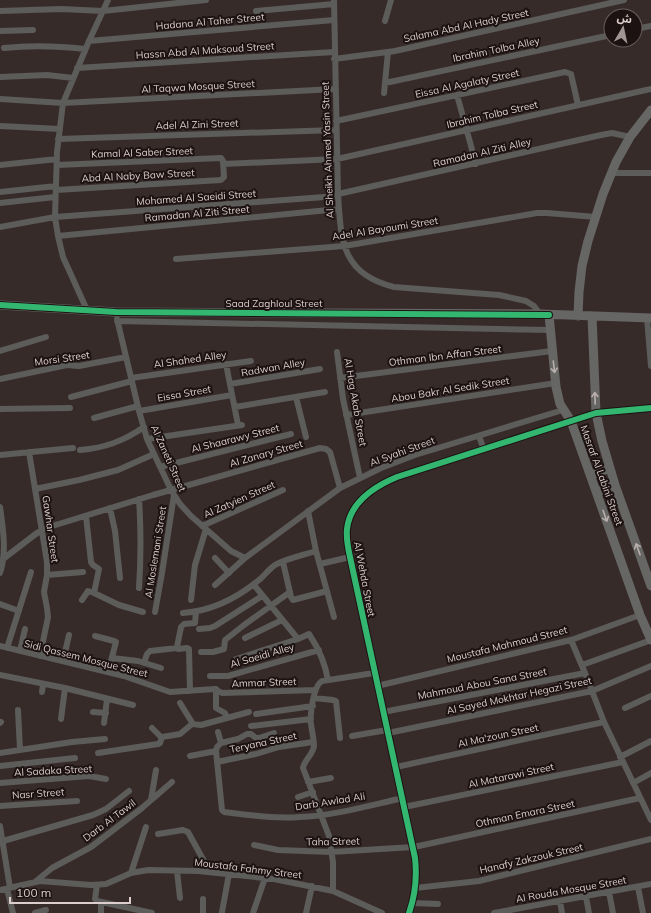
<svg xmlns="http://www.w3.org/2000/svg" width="651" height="913" viewBox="0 0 651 913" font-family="Mulish,'Noto Sans Arabic',sans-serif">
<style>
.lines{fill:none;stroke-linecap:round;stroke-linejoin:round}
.street{stroke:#5c5c5a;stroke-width:6}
.secondary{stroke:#666664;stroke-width:9}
.cycleway-casing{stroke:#1c1212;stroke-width:8}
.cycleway{stroke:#33b770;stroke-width:6}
.oneway{stroke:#b9afae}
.labels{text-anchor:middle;stroke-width:4;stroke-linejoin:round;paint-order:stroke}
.street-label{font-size:10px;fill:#ddcecd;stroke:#1c1212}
</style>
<rect width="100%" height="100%" fill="#372b2a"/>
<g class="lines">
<path class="street" d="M334,0L338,194C341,240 341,274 394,287L499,295L526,301L534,306L540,314
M0,11L61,9L103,11L206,0
M256,11L334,4
M385,21L391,0
M635,29L651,26
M0,31L33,30
M89,41L334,20
M4,48C32,45 58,46 85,49
M334,59L395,51L624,0
M77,68L334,52
M0,77L47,75L73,78
M385,83L611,35
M384,93L388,52
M457,95L476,164
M0,99L63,103L335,89
M336,121L565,72L571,74L578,105
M0,126L60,129
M58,139L336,130
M223,164L337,159L651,89
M0,165L57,159
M612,173H651
M56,190L221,180L224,177L223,161L221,158L57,165
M0,192L56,186
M338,194L601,135L612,133L630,137
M0,203L55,197
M0,227L55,217L338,196
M58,236L339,209
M176,259L344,246L537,213H547L596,217
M87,310L63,257L58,236L55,217L57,152L63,103L89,41L108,0
M647,318L651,366
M117,319L139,411L147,439L171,490L180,504L191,516L231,551L245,558
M117,321L550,330
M0,351L46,337
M337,352L343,399L360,478
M226,364L238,425
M131,378L251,361
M340,378L552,351
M0,379L67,365L79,366L126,357
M230,384L320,369
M71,397L132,381
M296,397L306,437
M235,407L325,392
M0,409L70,408
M139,411L232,395
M346,415L556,383
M94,418L138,406
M479,436L484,450
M147,439L242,425
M80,450C105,448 124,441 144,427
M29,452L47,562V575L44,592L47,608L48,617L40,656
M0,455L73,448
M160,467L291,434
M35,489L79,480L118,470L154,454
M139,499C141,529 141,558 139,588
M0,507C3,528 7,553 0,573
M110,508L115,531L120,578
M308,511L316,551L334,617
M86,516L91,562L93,565L99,569L94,593L119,605L143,612
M202,526L283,490
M215,558L229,573
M3,559L37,533L49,527L153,495L320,448L326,449L330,452L340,488
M283,562L291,597L293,600L327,591
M320,564L350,557
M47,575L83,572
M215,585L245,558L340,488L381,468L415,455L563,410
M254,585L298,639
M82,600L88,591L94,593
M191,600L195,565L206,529
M0,604L19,611
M155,612L162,573L174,495
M183,613C212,611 236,599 259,580C264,576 269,569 275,565C285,559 304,555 316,551
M199,629L210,628L215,626L262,596
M95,636L114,641L116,642L108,672
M245,638L282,620
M571,640L585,673L604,722L651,820
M0,646L124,676L170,692L215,689L222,693L315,690
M7,648L31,572
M20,651L25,629
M201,652H213L224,649L225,640L244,625L290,592
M112,658L138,661L161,668
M236,659L298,639L309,634C319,649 325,662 328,680
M63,661L69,635
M144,663L147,654L150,651L177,648
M582,665L651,640
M0,675L65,688L133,705
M210,676H228L319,650
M377,686L571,640L640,615
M216,689V708L225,713L227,718
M190,691L189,649L187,648L178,649L177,647L181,627L184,624L195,623L196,612
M42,692L43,684
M314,698L333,700L336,701L340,738
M180,703L193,724
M625,708L651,696
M18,710L20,750
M93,712L106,713
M383,712L585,673
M256,714L313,706
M61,719L65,688
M0,723L1,722
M104,723L107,699
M251,726L311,719
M152,728L161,737
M218,732L221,743L217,747L216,751L222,810L224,812C249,815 275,819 300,817C332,816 371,805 403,798
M388,733L592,691L651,666
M352,736L387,730
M221,743L238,739L247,734H251L256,738H259L274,733
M0,753L72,742L105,739
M98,753L158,744L160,743L162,737L180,734L192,724L201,725L249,712
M190,756L216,751
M620,757L651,741
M217,762L256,754L279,747L313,742
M0,766L75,758
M396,767L604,722
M308,782L331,778
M0,783L89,776L106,779
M633,783L651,773
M298,797L313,792
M151,800L156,770
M0,806L77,801
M404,807L623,762
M0,826L10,888
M158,834L183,830L188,832L210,872
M3,841L93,815L106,809L129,791
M254,845L278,850L331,852L414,847L640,798
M177,871L180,898
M131,873L146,827
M35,882L52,868L91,847L142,808L172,782
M97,885L95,899L97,901L152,913
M638,887L643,913
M415,888L479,881L651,839
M7,889L13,913
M0,890L40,881L91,885L106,884L131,873L148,870L198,871L274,879L333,891L382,913
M333,891V862L329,836L303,768C304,760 313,755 314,746C314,739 312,732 311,724C310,715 313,686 322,681L374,673
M609,892L613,913
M586,897L589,913
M560,901L562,913
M413,903L438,904
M222,912L229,874
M35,913L46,910
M101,913V902
M203,913V899
M253,913L265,878
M306,913L312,886
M409,913C415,896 417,876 415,858L350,557C348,548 346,538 347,529C350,502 373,487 397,477L596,413L651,408
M494,913L651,884"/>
<path class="secondary" d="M0,305L116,312L540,314L651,318
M549,315L556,387L560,404L571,421L640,615L651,640
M578,316L579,292L582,266L588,241L603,194L616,162L630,137L651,110
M592,316L596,413L602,441L615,485L651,586
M591,475L610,468
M597,492L615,485"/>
<g class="cycleway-casing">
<path id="cycleway" d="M0,305L116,312L549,315
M409,913C415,896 417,876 415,858L350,557C348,548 346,538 347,529C350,502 373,487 397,477L596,413L651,408"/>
</g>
<use href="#cycleway" class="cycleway"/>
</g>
<defs><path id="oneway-shaft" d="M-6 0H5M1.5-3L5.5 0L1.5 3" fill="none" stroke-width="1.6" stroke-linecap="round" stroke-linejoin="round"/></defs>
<g class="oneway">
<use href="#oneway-shaft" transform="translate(554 367) rotate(83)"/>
<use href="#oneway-shaft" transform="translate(595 398) rotate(-92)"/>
<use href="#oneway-shaft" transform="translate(605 516) rotate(71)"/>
<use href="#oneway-shaft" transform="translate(638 549) rotate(-110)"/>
</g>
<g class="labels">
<g class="street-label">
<text transform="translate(210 21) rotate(-5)" y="4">Hadana Al Taher Street</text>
<text transform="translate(466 25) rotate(-12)" y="4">Salama Abd Al Hady Street</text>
<text transform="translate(496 49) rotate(-12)" y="4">Ibrahim Tolba Alley</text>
<text transform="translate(205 50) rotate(-4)" y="4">Hassn Abd Al Maksoud Street</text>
<text transform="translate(467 83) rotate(-12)" y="4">Eissa Al Agalaty Street</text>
<text transform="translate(198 86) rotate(-3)" y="4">Al Taqwa Mosque Street</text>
<text transform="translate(492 114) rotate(-13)" y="4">Ibrahim Tolba Street</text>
<text transform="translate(197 124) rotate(-2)" y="4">Adel Al Zini Street</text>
<text transform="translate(327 150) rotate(-92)" y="4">Al Sheikh Ahmed Yasin Street</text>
<text transform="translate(142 152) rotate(-2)" y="4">Kamal Al Saber Street</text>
<text transform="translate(482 152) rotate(-13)" y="4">Ramadan Al Ziti Alley</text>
<text transform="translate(138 175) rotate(-3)" y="4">Abd Al Naby Baw Street</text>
<text transform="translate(196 197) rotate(-4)" y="4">Mohamed Al Saeidi Street</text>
<text transform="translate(197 213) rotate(-5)" y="4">Ramadan Al Ziti Street</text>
<text transform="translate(385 228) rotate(-9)" y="4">Adel Al Bayoumi Street</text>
<text x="274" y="307">Saad Zaghloul Street</text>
<text transform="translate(445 355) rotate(-7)" y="4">Othman Ibn Affan Street</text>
<text transform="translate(62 358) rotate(-8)" y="4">Morsi Street</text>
<text transform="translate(190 359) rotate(-8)" y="4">Al Shahed Alley</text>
<text transform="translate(273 367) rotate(-10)" y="4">Radwan Alley</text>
<text transform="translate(450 389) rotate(-9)" y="4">Abou Bakr Al Sedik Street</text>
<text transform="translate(184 393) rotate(-10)" y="4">Eissa Street</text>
<text transform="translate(356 402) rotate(80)" y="4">Al Hag Akab Street</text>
<text transform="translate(235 438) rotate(-14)" y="4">Al Shaarawy Street</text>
<text transform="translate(402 451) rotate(-20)" y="4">Al Syahi Street</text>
<text transform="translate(266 453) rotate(-16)" y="4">Al Zanary Street</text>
<text transform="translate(169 458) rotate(66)" y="4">Al Zaneti Street</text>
<text transform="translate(602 475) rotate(70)" y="4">Masraf Al Labini Street</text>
<text transform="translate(239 499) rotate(-24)" y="4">Al Zatyien Street</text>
<text transform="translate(51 529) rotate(82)" y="4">Gawhar Street</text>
<text transform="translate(155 552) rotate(-81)" y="4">Al Moslemani Street</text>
<text transform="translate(365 579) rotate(79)" y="4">Al Wehda Street</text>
<text transform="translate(507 644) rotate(-14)" y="4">Moustafa Mahmoud Street</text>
<text transform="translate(262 655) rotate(-16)" y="4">Al Saeidi Alley</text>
<text transform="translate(86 658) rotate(14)" y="4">Sidi Qassem Mosque Street</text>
<text transform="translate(264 682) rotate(-2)" y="4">Ammar Street</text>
<text transform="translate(482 683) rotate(-11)" y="4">Mahmoud Abou Sana Street</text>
<text transform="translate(519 695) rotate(-12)" y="4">Al Sayed Mokhtar Hegazi Street</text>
<text transform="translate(498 735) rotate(-12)" y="4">Al Ma'zoun Street</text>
<text transform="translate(263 742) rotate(-12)" y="4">Teryana Street</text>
<text transform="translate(53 770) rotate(-3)" y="4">Al Sadaka Street</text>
<text transform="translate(511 775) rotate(-12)" y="4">Al Matarawi Street</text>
<text transform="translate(38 793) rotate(-4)" y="4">Nasr Street</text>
<text transform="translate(330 801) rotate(-9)" y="4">Darb Awlad Ali</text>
<text transform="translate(525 813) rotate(-12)" y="4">Othman Emara Street</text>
<text transform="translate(109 820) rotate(-37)" y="4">Darb Al Tawil</text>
<text transform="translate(333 841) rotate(-1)" y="4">Taha Street</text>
<text transform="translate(531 858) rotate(-13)" y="4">Hanafy Zakzouk Street</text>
<text transform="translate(248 868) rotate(7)" y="4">Moustafa Fahmy Street</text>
<text transform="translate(571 889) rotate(-10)" y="4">Al Rouda Mosque Street</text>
</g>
</g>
<g transform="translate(623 28) rotate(9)"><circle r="19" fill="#1c1212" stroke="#695d5d"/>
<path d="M0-3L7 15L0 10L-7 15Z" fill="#a39594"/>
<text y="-6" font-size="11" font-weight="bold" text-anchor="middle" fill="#ddcecd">ش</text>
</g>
<path d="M10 897v6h120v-6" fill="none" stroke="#ddcecd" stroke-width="2"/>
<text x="16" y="897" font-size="12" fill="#ddcecd" stroke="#1c1212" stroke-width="3" paint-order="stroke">100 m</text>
</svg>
